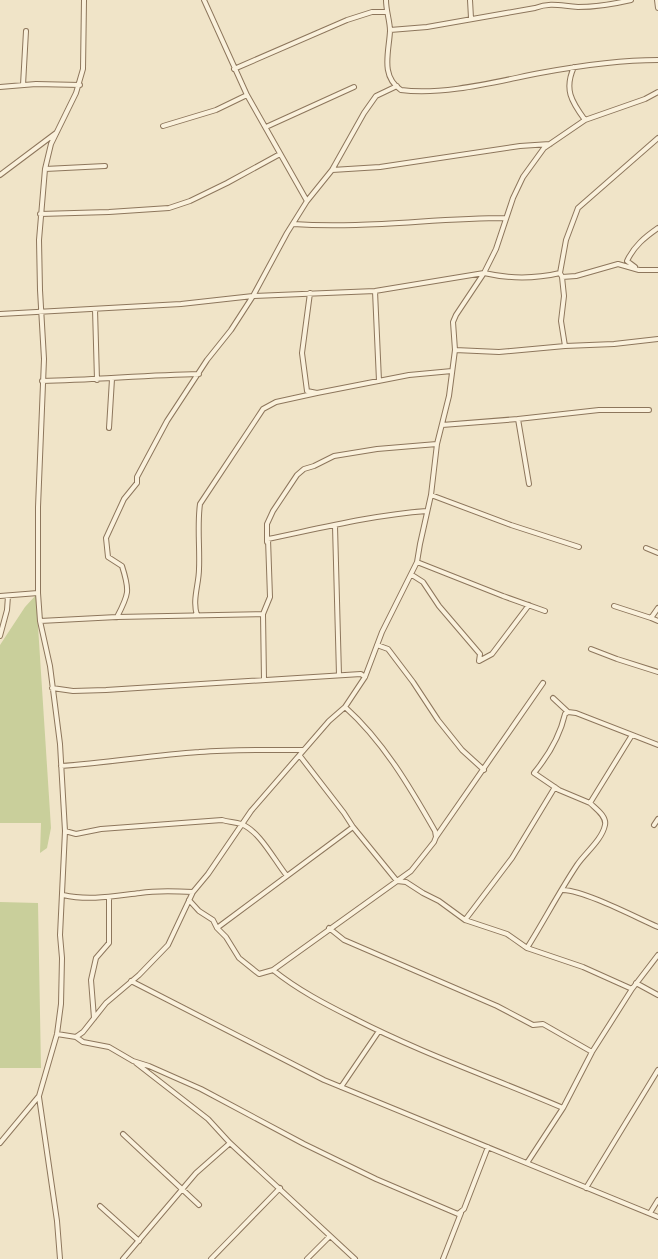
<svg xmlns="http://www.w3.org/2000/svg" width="658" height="1259" viewBox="0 0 658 1259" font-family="Literata,serif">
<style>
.green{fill:#c9cf9b}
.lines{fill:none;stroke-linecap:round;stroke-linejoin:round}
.minor-casing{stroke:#8d765c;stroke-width:6}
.minor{stroke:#faf1dc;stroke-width:4}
</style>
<rect width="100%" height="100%" fill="#f0e4c8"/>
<path class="green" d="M36,595L51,828L47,848L40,853L41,823H0V645L25,607Z
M0,902L38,903L41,1068H0Z"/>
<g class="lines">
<g class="minor-casing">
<path id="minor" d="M204,0L247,95L307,201
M386,0C386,11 390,21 390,31C389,52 380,76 401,90C442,96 499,81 540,73C578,66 619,60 658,60
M470,0L471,18
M657,0L658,8
M390,30L427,27L535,8C551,2 561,6 578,7C596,7 614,4 631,0
M574,67C564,89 571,101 585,120
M234,69L347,20L372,12H386
M23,85L26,31
M0,87L36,84L80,85
M163,126L216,110L247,95
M266,127L354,87
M45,169L105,166
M332,170L380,167L520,146L550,144
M0,175L56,133
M40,214L109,212L169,208L190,201L227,183L280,154
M293,224C364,229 434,218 505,218
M635,267L627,261C634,246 645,237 658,228
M560,273L566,240L578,208L658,138
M562,277L564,296L561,321L565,346
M375,291L379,381
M310,293L302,353L307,391L317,393L409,375L452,371
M95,309L97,380
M0,314L181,304L253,296L375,291L484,273C510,279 534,279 560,273L562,277L576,276L618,264L639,270H658
M455,350L499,352L565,346L614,344L658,339
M42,381C94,380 146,375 199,374
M518,419L529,484
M442,425L518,419L599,410H649
M109,428L112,379
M431,495L511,525L579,547
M335,526L339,675
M267,542V524L273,511L297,475L304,469L314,466L334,456L377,449L437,444
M646,548L658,553
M417,562L503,596L545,611
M412,575L423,582L439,606L480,654L479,661L492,654L529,605
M0,596L38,593
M614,606L651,618L658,608
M197,615C192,600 199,584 199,569C200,547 197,526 200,504L263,409L276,402L317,393
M117,617C129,594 130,591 122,566L108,557L106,538L124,499L137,483V477L167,421L207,360L231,330L253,296L287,233L307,201L332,170L364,113L376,96L397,86
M651,618L658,621
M40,621L117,617L263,614
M0,636L7,610L8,596
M377,645L388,649L413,682L438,720L462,750L484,770
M591,649L617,659L658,672
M264,680L263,614L270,597L268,539C321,528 373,515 427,511
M52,688L73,691L106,690L361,674L365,677
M553,698L568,712
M632,735L590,803L559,790L534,773C548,756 560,736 565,714L568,712L576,713L658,745
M300,756L344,813L353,827L397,881L406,882L423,893L439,901L465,920L507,934L527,948L583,967L632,989
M61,766C107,763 153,755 199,752C233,749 268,750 303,750
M654,825L658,819
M65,831L76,834L101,829L222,820C228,822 235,822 241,824C260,831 274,860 287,876
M436,837L543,683
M563,890C586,891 635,917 658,927
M63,895C89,901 114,896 140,893C158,890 176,891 193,892
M189,900L199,911L213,920L217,928L226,937L239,958L259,974L273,970C298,990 325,1004 353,1018C421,1053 493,1078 563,1108
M465,920L512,858L555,787
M217,928L353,827
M329,928L344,940L497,1006L533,1025L543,1024L592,1052
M527,948C544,921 559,892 577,865C585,853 602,840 605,825C607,816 595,808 590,803
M273,970L411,871L434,842L436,837L435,831C410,787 383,741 345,707
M131,981L324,1080L658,1217
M636,983L658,995
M94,1018L91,980L96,958L109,943V898
M57,1034L76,1037L83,1032L106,1003L139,975L168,945L193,892L208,874L251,811L329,721L345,707L365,677L382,632L417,562L420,544L431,495L437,444L449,396L455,350L453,322L456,315L484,273L496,249L513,198L523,177L544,148L585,120L645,99L658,92
M76,1037L83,1042L109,1047L133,1061L149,1066L201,1089L304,1144L376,1179L458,1214L464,1209L488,1147
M136,1063L208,1119L230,1143L355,1259
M341,1087L379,1031
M39,1097L57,1221L60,1259
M123,1134L199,1205
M0,1143L39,1096L57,1034L61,1004L62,958L60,935L65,831L60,744L50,666L40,621L38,593V507L44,359L40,290L39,240L45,169L51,144L76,93L83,69L84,0
M527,1163L563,1108L592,1052L632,989L658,955
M586,1188L658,1070
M100,1206L139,1241
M650,1213L658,1200
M123,1259L196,1173L230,1143
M211,1259L280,1188
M307,1259L330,1236
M443,1259L461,1213"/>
</g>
<use href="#minor" class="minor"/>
</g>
</svg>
